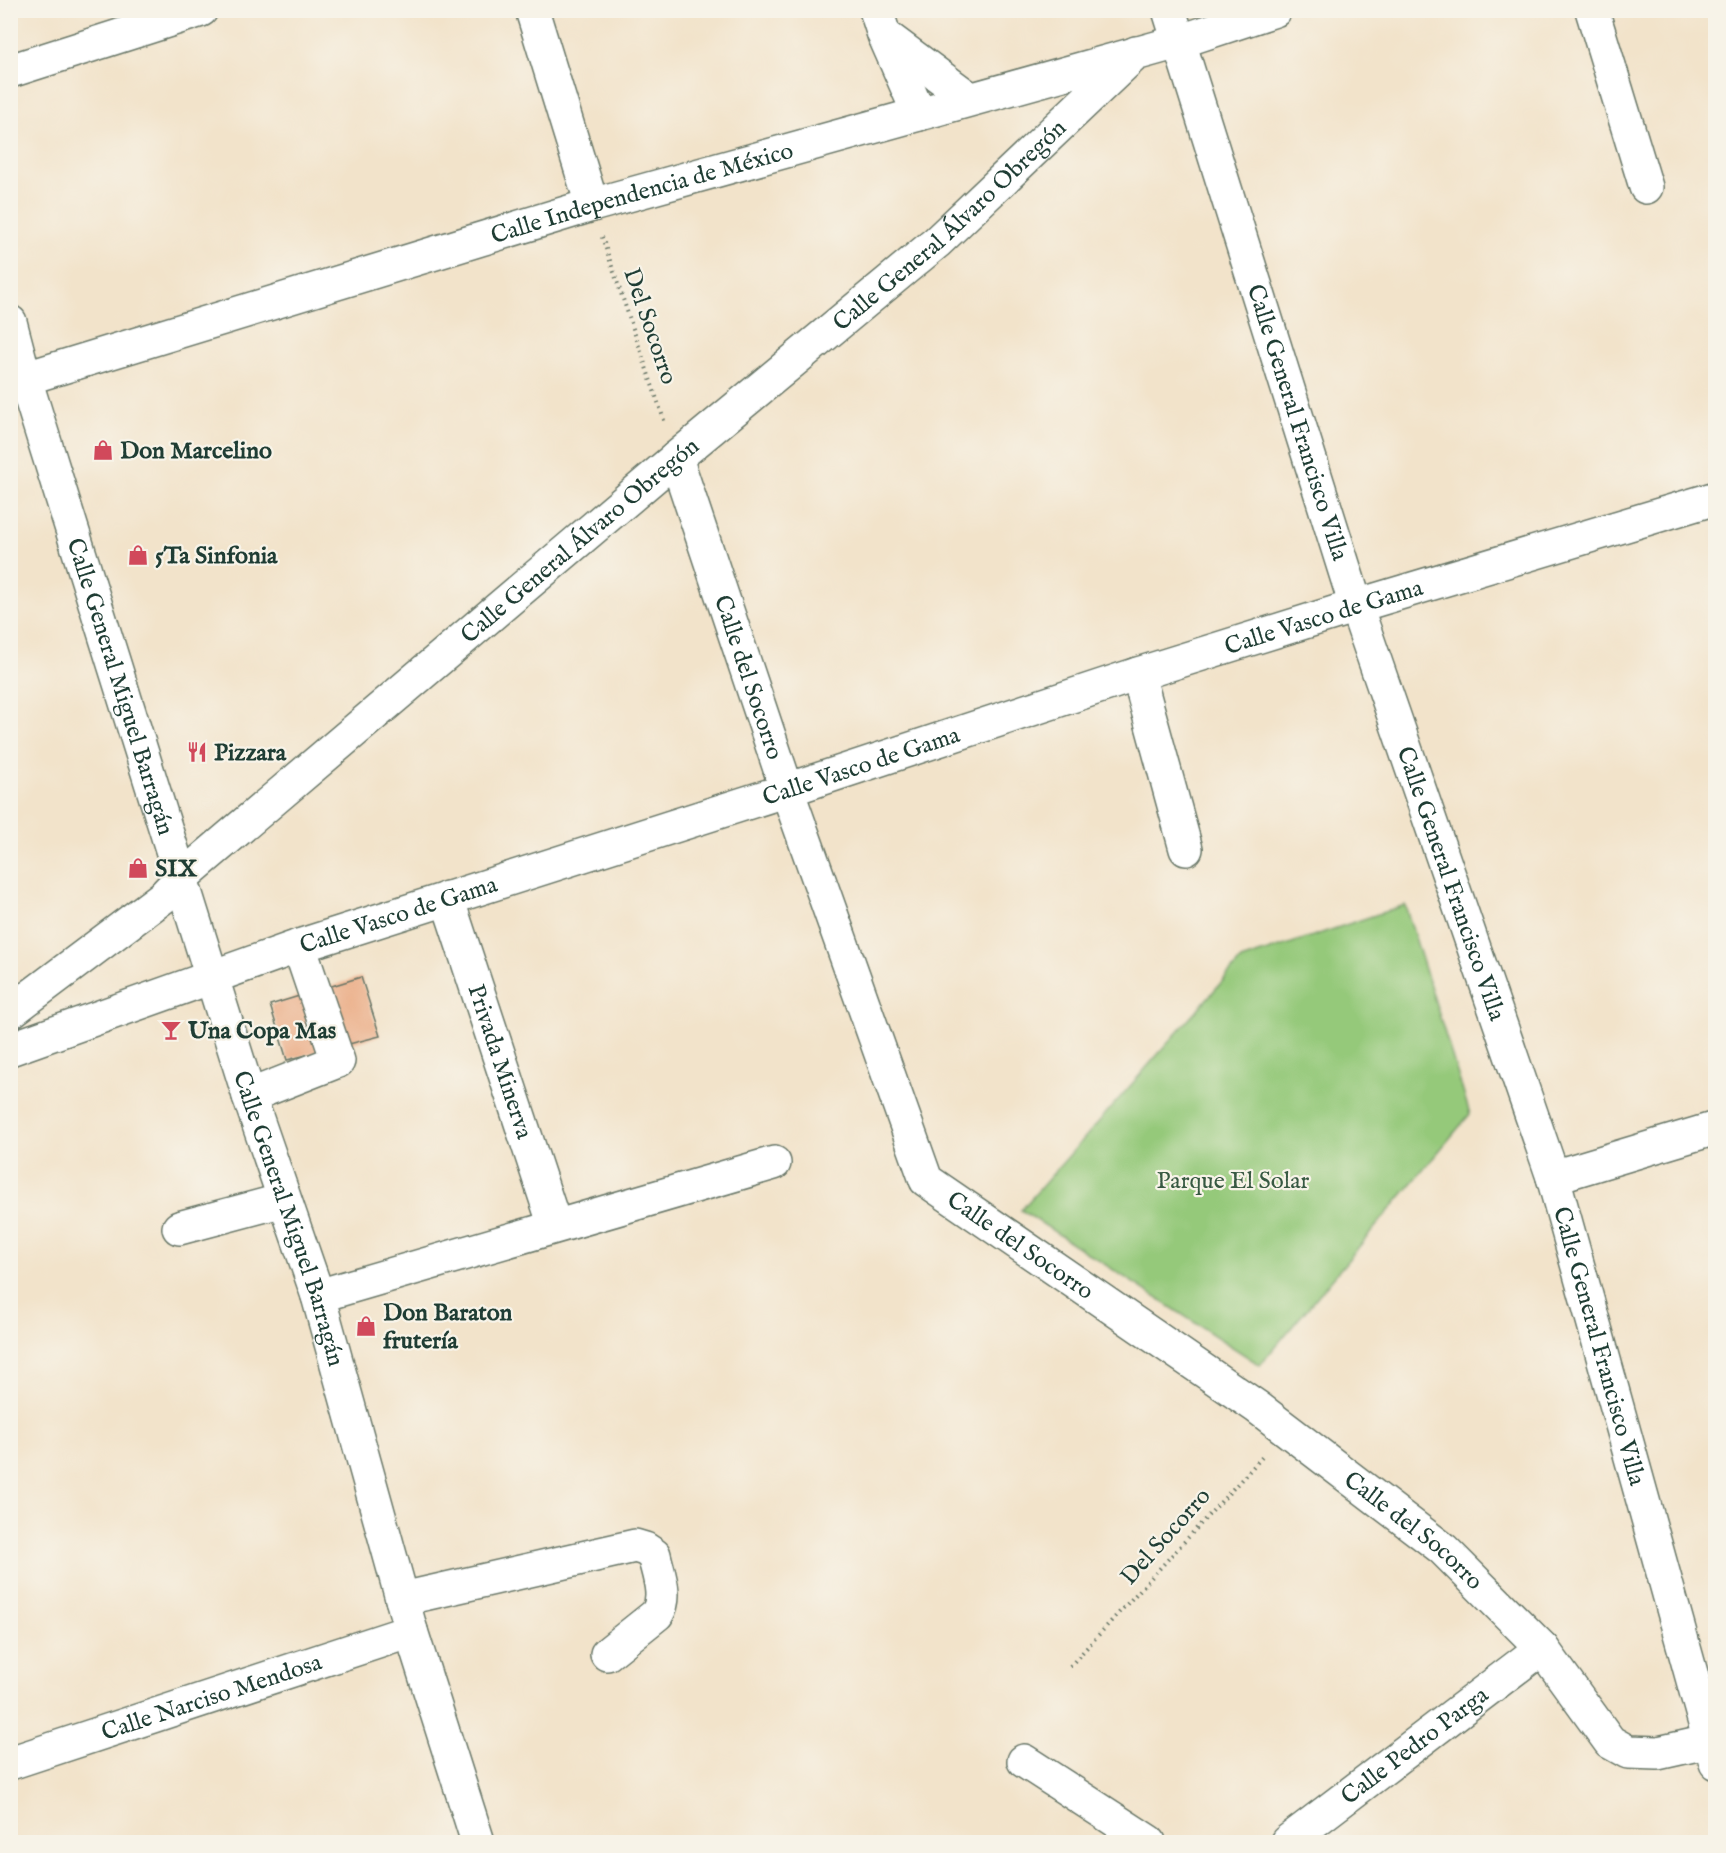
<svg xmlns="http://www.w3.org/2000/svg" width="1726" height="1853" viewBox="0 0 1726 1853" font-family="'IM FELL English',serif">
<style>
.green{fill:#95c97a;stroke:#5a8357;stroke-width:1.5}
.building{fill:#ebae88}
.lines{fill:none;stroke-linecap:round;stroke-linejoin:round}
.minor-casing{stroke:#697768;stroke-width:36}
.path{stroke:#697768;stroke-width:4;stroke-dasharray:1.5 4.5;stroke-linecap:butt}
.minor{stroke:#fff;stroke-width:33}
.labels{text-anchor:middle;stroke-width:4.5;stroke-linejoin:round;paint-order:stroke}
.street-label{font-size:24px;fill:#1f3d34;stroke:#f7f3e8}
.poi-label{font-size:24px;font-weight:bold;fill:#1f3d34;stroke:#f7f3e8;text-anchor:start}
.park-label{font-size:24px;fill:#375942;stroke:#f7f3e8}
</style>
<rect width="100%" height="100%" fill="#f7f3e8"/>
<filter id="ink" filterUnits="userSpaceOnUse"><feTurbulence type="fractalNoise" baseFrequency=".0167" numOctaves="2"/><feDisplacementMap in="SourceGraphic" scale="12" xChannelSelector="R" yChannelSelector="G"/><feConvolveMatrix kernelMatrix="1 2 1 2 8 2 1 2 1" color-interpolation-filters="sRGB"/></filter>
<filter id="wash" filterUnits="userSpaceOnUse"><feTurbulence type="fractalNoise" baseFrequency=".008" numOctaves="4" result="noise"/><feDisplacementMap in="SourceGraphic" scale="24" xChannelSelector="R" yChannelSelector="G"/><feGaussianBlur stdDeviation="1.35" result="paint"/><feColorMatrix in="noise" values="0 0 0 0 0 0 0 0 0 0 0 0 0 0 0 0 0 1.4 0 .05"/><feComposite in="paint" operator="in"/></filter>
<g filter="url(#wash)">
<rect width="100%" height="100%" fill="#f2e3ca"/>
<path class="green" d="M1405,905L1470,1114L1260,1365L1021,1210L1241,960Z"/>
<g id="blocks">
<path class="building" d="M361,977L380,1036L287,1060L270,1005Z"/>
</g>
</g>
<g filter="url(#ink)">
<use href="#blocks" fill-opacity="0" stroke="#697768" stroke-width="1.5"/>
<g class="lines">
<g class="minor-casing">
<g id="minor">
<path d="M532,10L592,205"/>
<path d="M876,10L884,35L970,99"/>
<path id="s1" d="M1169,10L1356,606L1553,1177L1716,1763"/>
<path d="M1592,10L1646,187"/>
<path d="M886,39L919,114"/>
<path d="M10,71L201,10"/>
<path id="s2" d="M10,322L25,379L249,1096L318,1296L411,1631L478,1842"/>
<path id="s3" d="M10,383L592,205L1178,42L1275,10"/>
<path id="s4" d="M676,458L787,790L926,1180L1257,1407L1443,1549L1542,1648L1610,1742L1628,1752L1658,1753L1716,1740"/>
<path d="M1138,674L1186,849"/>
<path id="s5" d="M447,898L555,1226"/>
<path id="s6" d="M10,1012L163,897L181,878L676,458L937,242L1136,53"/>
<path id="s7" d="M10,1049L299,946L787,790L1138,674L1356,606L1716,498"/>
<path d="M249,1096L338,1061L299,946"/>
<path d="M1553,1177L1716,1128"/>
<path d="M179,1228L284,1200"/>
<path d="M318,1296L774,1163"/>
<path d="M402,1599L635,1546L645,1549L654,1555C658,1574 668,1596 657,1614L607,1654"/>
<path d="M1024,1761L1149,1842"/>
<path id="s8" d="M10,1763L411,1631"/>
<path id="s9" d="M1287,1842L1542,1648"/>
</g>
</g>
<path class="path" d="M602,237L665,423
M1070,1666L1264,1455"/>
<use href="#minor" class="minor"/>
</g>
</g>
<defs>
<g id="shop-bare" transform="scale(1.62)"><path d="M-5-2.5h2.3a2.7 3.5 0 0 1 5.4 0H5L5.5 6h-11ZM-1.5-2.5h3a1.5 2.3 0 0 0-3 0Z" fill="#d1495b" stroke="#f7f3e8" stroke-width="2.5" paint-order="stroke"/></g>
<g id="restaurant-bare" transform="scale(1.62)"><path d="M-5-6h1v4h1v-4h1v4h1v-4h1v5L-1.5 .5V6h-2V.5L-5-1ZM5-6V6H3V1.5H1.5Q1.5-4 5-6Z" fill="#d1495b" stroke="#f7f3e8" stroke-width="2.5" paint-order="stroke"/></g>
<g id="bar-bare" transform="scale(1.62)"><path d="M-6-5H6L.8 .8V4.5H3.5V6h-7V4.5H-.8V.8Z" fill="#d1495b" stroke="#f7f3e8" stroke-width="2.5" paint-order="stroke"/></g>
</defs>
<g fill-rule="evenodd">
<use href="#shop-bare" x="103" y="450"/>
<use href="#shop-bare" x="138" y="555"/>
<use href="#restaurant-bare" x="197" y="752"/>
<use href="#shop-bare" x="138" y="868"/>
<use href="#bar-bare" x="171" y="1030"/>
<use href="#shop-bare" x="366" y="1326"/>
</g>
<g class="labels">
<g class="street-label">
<text dy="8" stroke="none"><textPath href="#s3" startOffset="660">Calle Independencia de México</textPath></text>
<text dy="8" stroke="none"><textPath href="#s6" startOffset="1226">Calle General Álvaro Obregón</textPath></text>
<text transform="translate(651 326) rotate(71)" y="8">Del Socorro</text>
<text dy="8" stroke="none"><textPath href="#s1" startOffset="432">Calle General Francisco Villa</textPath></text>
<text dy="8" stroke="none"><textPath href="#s6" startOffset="740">Calle General Álvaro Obregón</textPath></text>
<text dy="8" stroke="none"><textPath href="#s7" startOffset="1383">Calle Vasco de Gama</textPath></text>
<text dy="8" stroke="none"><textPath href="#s4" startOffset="231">Calle del Socorro</textPath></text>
<text dy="8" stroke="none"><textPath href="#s2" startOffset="381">Calle General Miguel Barragán</textPath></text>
<text dy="8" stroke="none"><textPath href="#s7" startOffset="897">Calle Vasco de Gama</textPath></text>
<text dy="8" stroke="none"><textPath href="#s1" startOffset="918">Calle General Francisco Villa</textPath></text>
<text dy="8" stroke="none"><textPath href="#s7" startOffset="411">Calle Vasco de Gama</textPath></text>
<text dy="8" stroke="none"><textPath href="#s5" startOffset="172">Privada Minerva</textPath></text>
<text dy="8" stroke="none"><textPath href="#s2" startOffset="939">Calle General Miguel Barragán</textPath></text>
<text dy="8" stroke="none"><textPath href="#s4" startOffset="879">Calle del Socorro</textPath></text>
<text dy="8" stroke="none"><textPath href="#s1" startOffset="1404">Calle General Francisco Villa</textPath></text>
<text dy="8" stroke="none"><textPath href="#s4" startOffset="1365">Calle del Socorro</textPath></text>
<text transform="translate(1165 1536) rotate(-48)" y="8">Del Socorro</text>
<text dy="8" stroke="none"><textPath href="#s8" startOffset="212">Calle Narciso Mendosa</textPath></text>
<text dy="8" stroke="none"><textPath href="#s9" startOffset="160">Calle Pedro Parga</textPath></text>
</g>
<g class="poi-label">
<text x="120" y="458">Don Marcelino</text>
<text x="155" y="563">5Ta Sinfonia</text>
<text x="214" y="760">Pizzara</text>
<text x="155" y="876">SIX</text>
<text x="188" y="1038">Una Copa Mas</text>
<text x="383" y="1320">Don Baraton<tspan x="383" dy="28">frutería</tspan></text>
</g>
<g class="park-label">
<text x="1233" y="1188">Parque El Solar</text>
</g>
</g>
<rect width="1726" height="1853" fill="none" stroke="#f7f3e8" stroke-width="36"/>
</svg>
